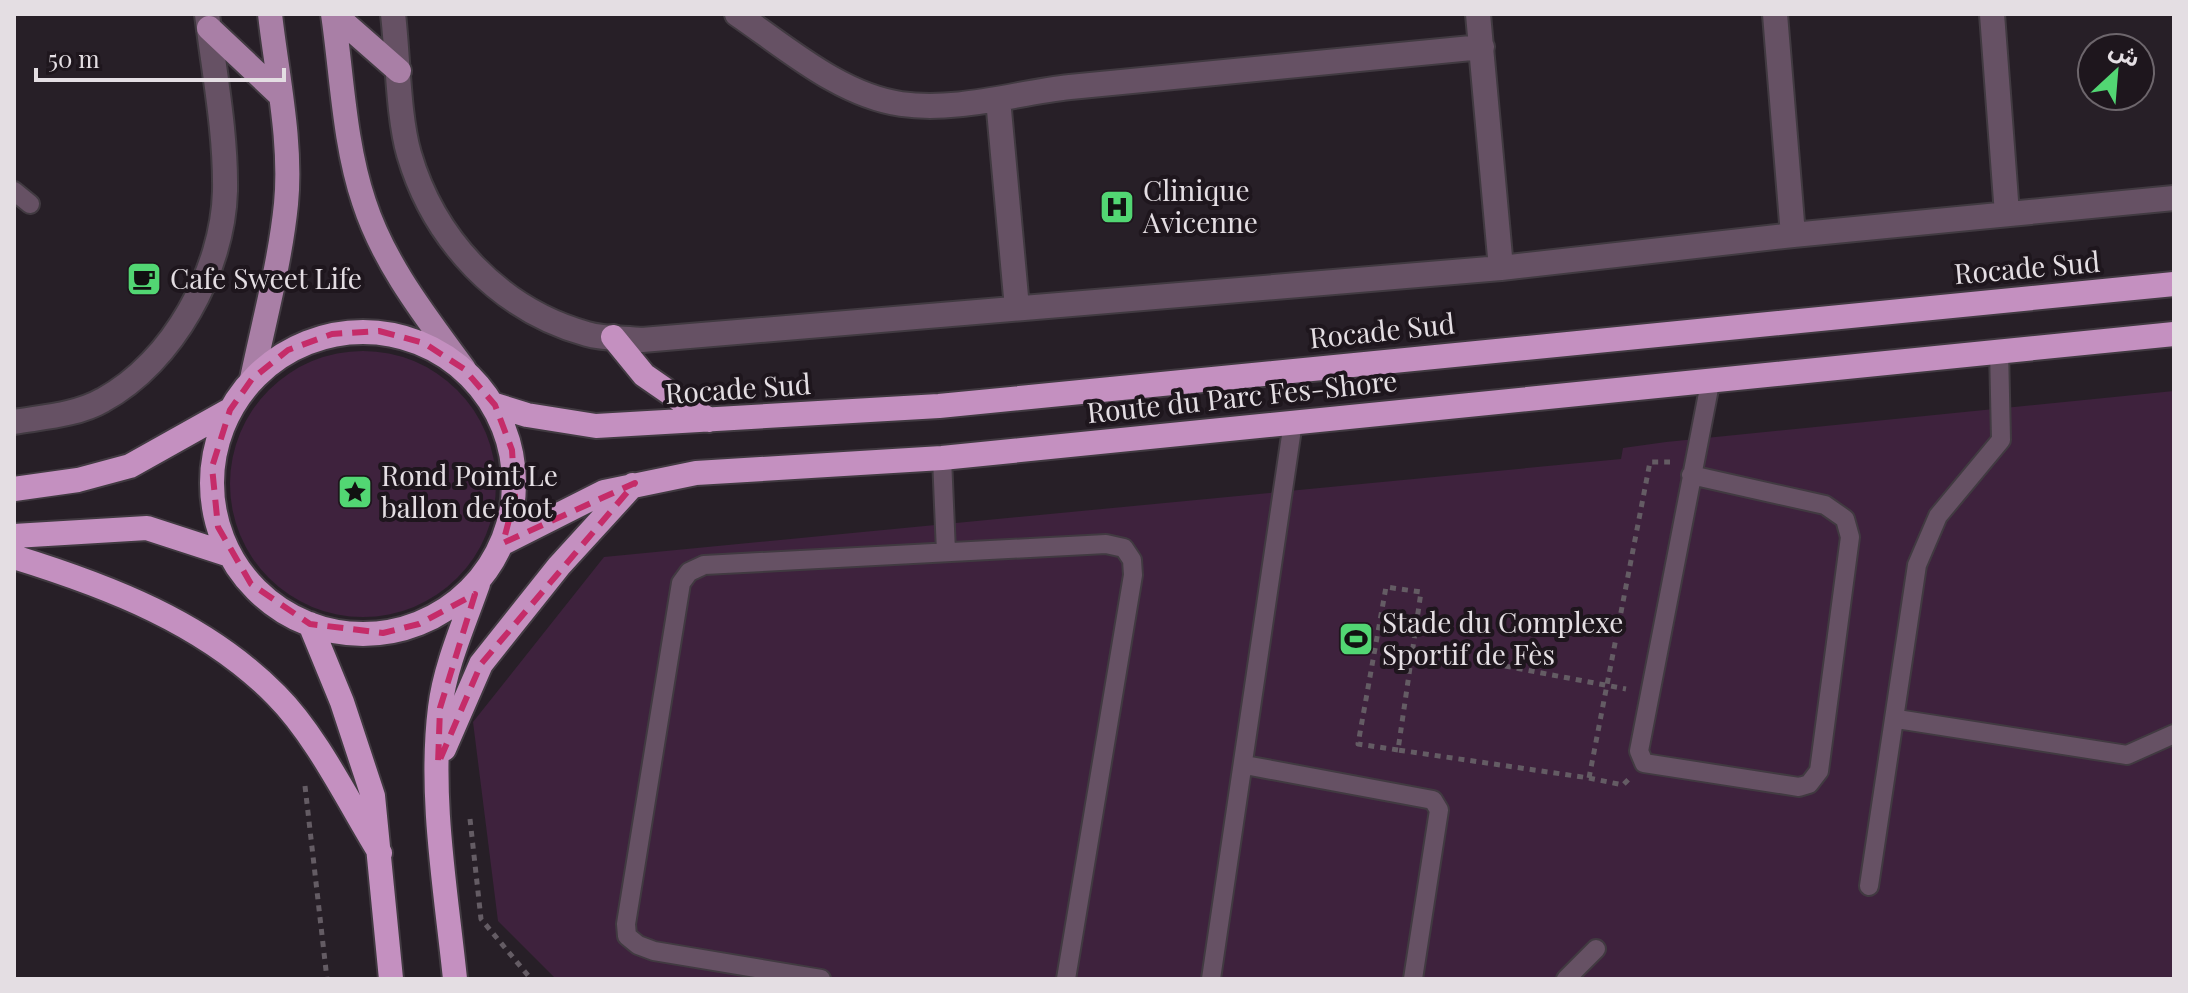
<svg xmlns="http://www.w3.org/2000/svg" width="2188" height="993" viewBox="0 0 2188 993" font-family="'Playfair Display','Noto Sans Arabic',serif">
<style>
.green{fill:#3e223d}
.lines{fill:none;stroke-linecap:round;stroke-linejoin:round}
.lane-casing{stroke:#413a41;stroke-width:22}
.street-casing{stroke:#413a41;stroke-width:28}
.primary-casing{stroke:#413a41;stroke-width:28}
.highway-casing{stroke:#413a41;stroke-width:28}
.path{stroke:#645c64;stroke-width:5;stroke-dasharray:6 6;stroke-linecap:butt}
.lane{stroke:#665164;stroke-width:18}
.street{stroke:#665164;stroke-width:24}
.primary{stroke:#a97fa6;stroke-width:24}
.highway{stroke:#c490c0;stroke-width:24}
.marked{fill:none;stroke:#c52c69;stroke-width:6;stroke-dasharray:16 10;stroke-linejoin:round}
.labels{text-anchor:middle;stroke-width:8;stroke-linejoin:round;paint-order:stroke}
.poi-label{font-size:28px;fill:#e4dee3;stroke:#1e161d;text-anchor:start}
.street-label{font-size:28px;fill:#e4dee3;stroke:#1e161d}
</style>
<rect width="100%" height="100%" fill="#271f27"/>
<path class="green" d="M230 484a133 133 0 1 1 266 0a133 133 0 1 1-266 0Z
M2174,391V979H556L498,921L473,722L604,557L1621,459L1623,448L1666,442Z"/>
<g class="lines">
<g class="lane-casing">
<path id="lane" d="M14,191L30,204
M942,458L946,552
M1691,475L1825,505L1845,519L1850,537L1819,771L1809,784L1799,787L1644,763L1639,751L1711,378
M1897,719L2127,755L2174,734
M1245,765L1433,800L1439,810L1413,979
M1869,886L1917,565L1938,516L2001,440L1999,349
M821,979L654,951L638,945L627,936L626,924L681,583L689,572L704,565L1106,544L1124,548L1132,560L1133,575L1066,979
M1211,979L1293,422
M1566,979L1596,949"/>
</g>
<g class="street-casing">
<path id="street" d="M393,14C398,56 398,116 409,154C434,240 500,310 587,334C604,339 624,338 642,340L1501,268L1793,235L2174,198
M737,14C787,48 840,95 901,104C958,112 1015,93 1070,87C1208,73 1345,60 1482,47
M1478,14L1501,268
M1775,14L1793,235
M1992,14L2007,214
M998,99L1017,308
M14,422C43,417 77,415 103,400C173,362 223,270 225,191C226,132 214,72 207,14"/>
</g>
<g class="primary-casing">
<path id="primary" d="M333,14C342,75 344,143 364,202C384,264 426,317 464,369
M334,14L399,71
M209,28L280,95
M252,379C264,321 280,263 286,204C292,142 277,76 270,14"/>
</g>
<g class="highway-casing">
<path id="highway" d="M212 483a151 151 0 1 1 302 0a151 151 0 1 1-302 0Z
M613,337L644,375L709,420
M495,405L527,415L596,426L939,406L2174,284
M14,489L78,480L130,466L230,410
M14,536L147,528L230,555
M503,543L604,492L696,473L942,458L2174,334
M14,557C108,586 205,623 276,695C317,736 349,803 380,853
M310,624L342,702L373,796L391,979
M444,749L481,664L559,566L633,485
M455,979C446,891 429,796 440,708C445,666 464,624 478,584"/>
</g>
<path class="path" d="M1505,666L1626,689
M1398,750L1358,744L1386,587L1421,592L1398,750L1589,778L1650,462H1670
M1589,778L1623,785L1629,779
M305,786L327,979
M470,819L481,919L531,979"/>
<use href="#lane" class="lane"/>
<use href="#street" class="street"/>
<use href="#primary" class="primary"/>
<use href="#highway" class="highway"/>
</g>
<path class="marked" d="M379,331L424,343L464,369L495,405L512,450L515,497L503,543L635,483L481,664L438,764L440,708L475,594L419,624L383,633L310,624L251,584L218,527L212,467L230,410L252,379L288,350L332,334Z"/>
<defs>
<g id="hospital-square" transform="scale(1.8)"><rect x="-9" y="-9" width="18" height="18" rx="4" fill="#52d673" stroke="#1e161d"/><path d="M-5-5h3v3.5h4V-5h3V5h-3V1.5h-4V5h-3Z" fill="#111"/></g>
<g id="cafe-square" transform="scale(1.8)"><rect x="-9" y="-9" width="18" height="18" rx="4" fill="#52d673" stroke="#1e161d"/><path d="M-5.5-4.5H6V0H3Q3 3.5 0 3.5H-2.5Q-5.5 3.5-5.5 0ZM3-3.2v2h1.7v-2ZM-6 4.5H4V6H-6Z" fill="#111"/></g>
<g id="sight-square" transform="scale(1.8)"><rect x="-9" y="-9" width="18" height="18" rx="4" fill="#52d673" stroke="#1e161d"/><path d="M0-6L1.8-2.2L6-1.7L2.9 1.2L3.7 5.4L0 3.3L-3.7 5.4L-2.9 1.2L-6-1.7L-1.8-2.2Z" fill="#111"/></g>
<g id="stadium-square" transform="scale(1.8)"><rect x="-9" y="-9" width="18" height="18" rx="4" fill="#52d673" stroke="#1e161d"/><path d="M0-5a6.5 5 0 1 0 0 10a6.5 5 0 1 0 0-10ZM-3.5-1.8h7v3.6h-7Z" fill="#111"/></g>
</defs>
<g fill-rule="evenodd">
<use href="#hospital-square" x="1117" y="207"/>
<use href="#cafe-square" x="144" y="279"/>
<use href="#sight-square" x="355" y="492"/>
<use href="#stadium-square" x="1356" y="639"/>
</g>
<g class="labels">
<g class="poi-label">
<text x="1143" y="201">Clinique<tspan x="1143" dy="32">Avicenne</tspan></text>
<text x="170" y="289">Cafe Sweet Life</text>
<text x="381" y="486">Rond Point Le<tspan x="381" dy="32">ballon de foot</tspan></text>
<text x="1382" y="633">Stade du Complexe<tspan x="1382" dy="32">Sportif de Fès</tspan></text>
</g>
<g class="street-label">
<text transform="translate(2027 268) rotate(-5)" y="10">Rocade Sud</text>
<text transform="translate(1382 331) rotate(-6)" y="10">Rocade Sud</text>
<text transform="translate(738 389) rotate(-4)" y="10">Rocade Sud</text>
<text transform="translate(1242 397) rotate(-6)" y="10">Route du Parc Fes-Shore</text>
</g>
</g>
<rect width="2188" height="993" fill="none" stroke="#e4dee3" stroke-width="32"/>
<g transform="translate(2116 72) rotate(26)"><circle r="38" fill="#1e161d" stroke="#6d666c" stroke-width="2"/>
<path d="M0-6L14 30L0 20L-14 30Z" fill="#52d673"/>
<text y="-12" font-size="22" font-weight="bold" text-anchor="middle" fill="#e4dee3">ش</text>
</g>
<path d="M36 68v12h248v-12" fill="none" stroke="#e4dee3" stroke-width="4"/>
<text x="48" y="68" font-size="24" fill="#e4dee3" stroke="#1e161d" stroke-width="6" paint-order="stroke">50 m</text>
</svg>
